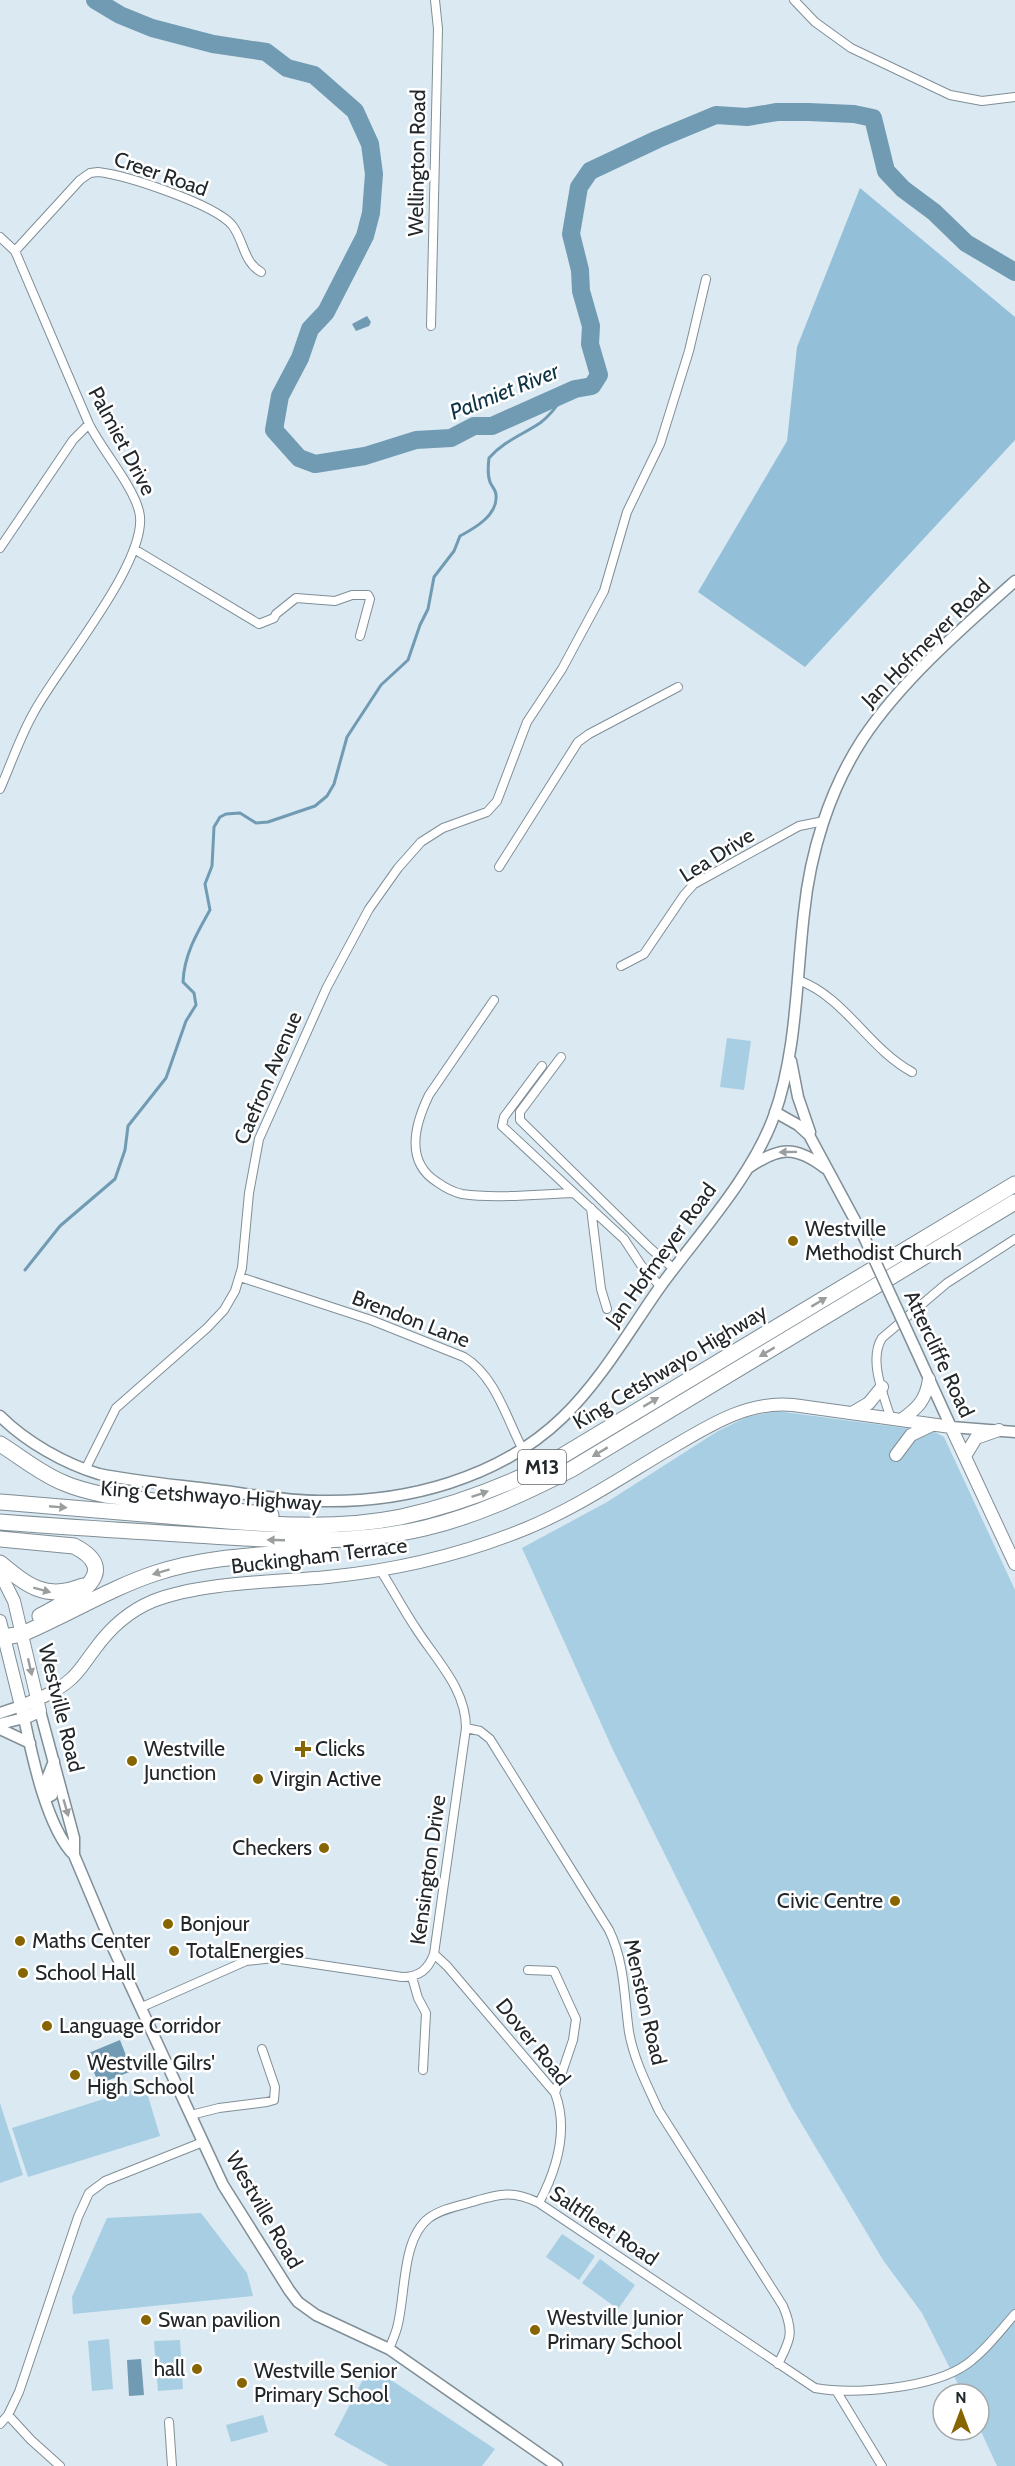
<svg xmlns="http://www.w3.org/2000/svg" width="1015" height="2466" viewBox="0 0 1015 2466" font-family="Cabin,sans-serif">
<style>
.green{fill:#a8cee3}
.forest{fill:#94bfd8}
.water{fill:#709bb2}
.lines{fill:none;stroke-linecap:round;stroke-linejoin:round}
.stream{stroke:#709bb2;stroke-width:3}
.river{stroke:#709bb2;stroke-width:18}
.minor-casing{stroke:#808e96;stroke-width:10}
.tertiary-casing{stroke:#808e96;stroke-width:13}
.secondary-casing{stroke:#808e96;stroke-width:14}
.motorway-casing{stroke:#808e96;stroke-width:17}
.minor{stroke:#fff;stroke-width:8}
.tertiary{stroke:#fff;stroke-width:10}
.secondary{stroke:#fff;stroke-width:12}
.motorway{stroke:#fff;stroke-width:15}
.tertiary-bridge-casing{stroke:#808e96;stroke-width:13;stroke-linecap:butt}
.tertiary-bridge{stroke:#fff;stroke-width:10}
.oneway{fill:#9b9e9f}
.poi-dot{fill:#876500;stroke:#fff;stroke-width:2}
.labels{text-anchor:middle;stroke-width:5;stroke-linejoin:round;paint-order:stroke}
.shield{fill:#fff;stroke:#64686a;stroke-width:1.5}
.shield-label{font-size:20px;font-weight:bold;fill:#21272a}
.street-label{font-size:21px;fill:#21272a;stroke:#fff}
.poi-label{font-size:21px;fill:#21272a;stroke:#fff;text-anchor:start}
.water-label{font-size:22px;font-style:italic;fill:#0e3446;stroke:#fff}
</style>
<rect width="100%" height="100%" fill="#dae9f2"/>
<path class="green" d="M727,1038L751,1041L744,1090L720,1087Z
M776,1411L935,1432L944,1437L1015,1590V2466H997L979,2427V2394H963L922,2313L883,2260L791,2106L750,2026L613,1750L522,1548L607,1502L718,1431L747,1417Z
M145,2086L160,2136L28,2177L12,2128Z
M0,2103L23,2175L0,2183Z
M201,2213L247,2273L253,2296L73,2314L72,2297L107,2218Z
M562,2234L595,2256L579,2280L546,2257Z
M600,2259L635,2285L618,2309L582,2283Z
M109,2339L113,2389L92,2391L88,2341Z
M180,2340L183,2389L158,2391L154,2341Z
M370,2366L495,2449L482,2466H389L334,2435Z
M263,2415L268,2432L231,2442L226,2425Z"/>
<path class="forest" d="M860,188L1015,317V440L805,667L698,592L787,441L797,347Z"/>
<path class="water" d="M367,316L371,322L369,326L356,331L352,324Z
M120,2040L132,2071L99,2084L86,2054Z
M141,2359L144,2395L129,2396L127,2360Z"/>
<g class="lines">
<path class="stream" d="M25,1270L60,1226L115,1179L125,1150L128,1126L166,1078L186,1021L196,1005L194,993L183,982C184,955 197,933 210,910L205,884L212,866L214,827L220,817L226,814L240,813L256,823L268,822L315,806L327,796L334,784L347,737L381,685L408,660L420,625L428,609L434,577L454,551L460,536C475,528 498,515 496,495C496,490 492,487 490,482C487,474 488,466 489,458C504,441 522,435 540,423C551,415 558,405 565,394"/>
<path class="river" d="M95,0L120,15L152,28L213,44L266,52L287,68L314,75L355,111L370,144L374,174L371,213L365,236L326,312L310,329L300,358L280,396L274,430L299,458L315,464L365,456L416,440L451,438L474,426H492L575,389L592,386L599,375L590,344L591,326L581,291L580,270L571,234L579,187L590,171L658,139L716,115L747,117L777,112H808L854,114L873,118L886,171L903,189L934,212L966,243L1015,272"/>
<g class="minor-casing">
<path id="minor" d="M794,0L815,22L851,48L950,95L982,101L1015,97
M0,237L15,251L89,424C102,450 133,486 139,511C152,558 56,669 33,714C20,737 11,764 0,789
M15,251L80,180L90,173L98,172C126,175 214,204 232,225C244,240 243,262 261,272
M431,326L438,29L435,0
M0,548L73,440L89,424
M134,549L259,624L274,618L276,614L296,598L335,601L352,595H368L370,599L360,636
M499,867L578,742L589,734L678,687
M621,966L644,954L684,895L694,884L799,826L824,821
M798,980C845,997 868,1048 912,1072
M494,1000L429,1095C415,1124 404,1161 437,1182C444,1187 453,1192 462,1194C496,1199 539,1194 574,1193L624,1239L641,1265L661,1287
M561,1057L520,1112V1120L650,1248L674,1269
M542,1066L504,1117L502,1126L574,1193
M591,1208L601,1289L607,1309
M240,1277L371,1320L464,1357C495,1376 506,1417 522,1448
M891,1419C884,1396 868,1360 882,1338L947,1283L1015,1239
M85,1470L116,1408L207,1328L224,1310L235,1291L242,1268L249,1193L259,1139L327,987L369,909L398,868L421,842L443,828L487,812L497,801L527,722L562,669L604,591L627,512L660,444L689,351L706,279
M381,1571C393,1590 403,1609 415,1627C435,1659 466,1688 466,1728L480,1731L490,1739L609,1930C625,1963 624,1997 629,2032C634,2060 647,2085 659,2111L783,2306C794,2332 791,2339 778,2364
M434,1954L447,1966L555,2093C569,2130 557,2169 539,2203
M528,1970L554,1971L576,2019L573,2040L555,2093
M412,1977L418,1998L426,2013L423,2070
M142,2007L246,1961L274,1958L402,1977C419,1977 428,1970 434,1954L466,1728
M191,2115L219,2108L267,2102L274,2100L275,2087L262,2049
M389,2349C392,2342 395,2335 397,2328C406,2296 401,2239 429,2218C441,2209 458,2206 472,2202C500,2194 512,2190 539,2203L815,2388C855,2395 934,2388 967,2364C985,2351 1000,2331 1015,2314
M837,2392L882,2466
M8,2415L31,2440L60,2466
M169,2422L172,2466
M0,2424L8,2415L19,2392L78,2217L89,2193L105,2181L203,2142"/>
</g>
<g class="tertiary-casing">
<path id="tertiary" d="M791,1061L798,1097L810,1132
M775,1112L798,1125L809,1135L864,1237
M748,1168C779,1147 795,1145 825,1168
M915,1348L951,1427L1015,1432
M0,1416C26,1442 65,1464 99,1474C138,1482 177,1485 216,1490C250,1494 284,1501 319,1501C405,1503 499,1479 563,1417C602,1379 629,1331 660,1287C697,1236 752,1177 774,1116C797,1051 796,981 804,913C810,853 829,791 862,740C900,682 963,627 1015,581
M40,1711L74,1838V1855
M0,1713L21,1706
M0,1724L24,1718C32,1756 47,1828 74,1855L114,1950L223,2185L289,2290L298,2302L316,2315L389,2349L557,2466
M0,1729L30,1743
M45,1799L52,1795L48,1776L54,1761"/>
</g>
<g class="secondary-casing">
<path id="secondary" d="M852,1413L869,1403L882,1387
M901,1420C918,1408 926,1400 929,1379
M896,1455L911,1435L932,1425
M965,1456L976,1438L999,1430
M0,1573L14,1601L40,1711
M0,1621L24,1718L40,1711
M21,1706C40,1698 57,1692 72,1678C81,1670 87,1659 95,1649C110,1628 129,1611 153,1601C201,1582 276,1582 328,1577C397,1570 461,1555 525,1529C574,1509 619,1479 664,1452C704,1429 745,1400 793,1405L951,1427L1015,1564"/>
</g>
<g class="motorway-casing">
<path id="motorway" d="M0,1444C21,1457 41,1474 64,1483C77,1489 91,1492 105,1495L271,1515
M0,1502C64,1507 128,1513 191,1518C261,1524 332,1531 401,1517C452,1506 500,1488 547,1465L1015,1184
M0,1522C65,1527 130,1531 195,1535C272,1540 349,1546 425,1528C476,1516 525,1493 572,1469L1015,1202
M0,1539L74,1546C129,1574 64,1603 40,1616
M0,1563C28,1586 46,1601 83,1586
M4,1637L22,1634C67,1615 110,1588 156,1573C210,1555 269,1555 324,1550"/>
</g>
<use href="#minor" class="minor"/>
<use href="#tertiary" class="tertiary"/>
<use href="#secondary" class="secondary"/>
<use href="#motorway" class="motorway"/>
<g class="tertiary-bridge-casing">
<path id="tertiary-bridge" d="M864,1237L915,1348"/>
</g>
<use href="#tertiary-bridge" class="tertiary-bridge"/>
</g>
<defs><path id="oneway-solid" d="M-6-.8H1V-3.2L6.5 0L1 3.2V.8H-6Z" transform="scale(1.5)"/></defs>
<g class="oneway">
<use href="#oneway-solid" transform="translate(788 1152) rotate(179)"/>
<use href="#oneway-solid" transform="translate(819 1302) rotate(-31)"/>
<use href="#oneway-solid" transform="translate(767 1352) rotate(149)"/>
<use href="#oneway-solid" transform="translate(651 1402) rotate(-31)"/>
<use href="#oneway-solid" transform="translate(600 1452) rotate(149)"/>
<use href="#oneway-solid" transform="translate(480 1494) rotate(-19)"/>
<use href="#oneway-solid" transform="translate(58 1507) rotate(5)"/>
<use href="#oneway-solid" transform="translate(276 1540) rotate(-178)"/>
<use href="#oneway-solid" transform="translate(161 1572) rotate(163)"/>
<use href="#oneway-solid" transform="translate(42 1590) rotate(15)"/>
<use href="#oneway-solid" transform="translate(30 1667) rotate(77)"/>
<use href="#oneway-solid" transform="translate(66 1808) rotate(74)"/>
</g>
<g class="poi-dot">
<circle cx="793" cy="1241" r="6"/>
<path d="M300 1740h6v6h6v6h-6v6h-6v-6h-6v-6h6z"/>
<circle cx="132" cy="1761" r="6"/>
<circle cx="258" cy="1779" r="6"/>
<circle cx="324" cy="1848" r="6"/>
<circle cx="895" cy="1901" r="6"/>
<circle cx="168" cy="1924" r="6"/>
<circle cx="20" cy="1941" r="6"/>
<circle cx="174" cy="1951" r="6"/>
<circle cx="23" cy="1973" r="6"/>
<circle cx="47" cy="2026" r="6"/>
<circle cx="75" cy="2075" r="6"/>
<circle cx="146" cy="2320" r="6"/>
<circle cx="535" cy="2330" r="6"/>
<circle cx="197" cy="2369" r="6"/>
<circle cx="242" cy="2383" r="6"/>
</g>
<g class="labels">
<rect class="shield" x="518" y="1450" width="48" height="34" rx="4.5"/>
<g class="shield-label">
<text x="542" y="1474">M13</text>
</g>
<g class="street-label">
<text transform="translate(417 163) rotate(-89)" y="7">Wellington Road</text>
<text transform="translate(161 174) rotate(19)" y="7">Creer Road</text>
<text transform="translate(122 441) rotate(62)" y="7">Palmiet Drive</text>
<text transform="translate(926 643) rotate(-45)" y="7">Jan Hofmeyer Road</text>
<text transform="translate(717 855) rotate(-32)" y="7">Lea Drive</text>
<text transform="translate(268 1078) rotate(-67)" y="7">Caefron Avenue</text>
<text transform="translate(661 1255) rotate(-54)" y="7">Jan Hofmeyer Road</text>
<text transform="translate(411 1319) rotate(21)" y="7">Brendon Lane</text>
<text transform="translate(939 1354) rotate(65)" y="7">Attercliffe Road</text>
<text transform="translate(670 1367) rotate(-31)" y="7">King Cetshwayo Highway</text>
<text transform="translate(211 1496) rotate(4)" y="7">King Cetshwayo Highway</text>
<text transform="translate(319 1556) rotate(-7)" y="7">Buckingham Terrace</text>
<text transform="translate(61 1708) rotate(76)" y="7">Westville Road</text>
<text transform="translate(428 1870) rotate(-82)" y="7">Kensington Drive</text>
<text transform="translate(645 2002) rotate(77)" y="7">Menston Road</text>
<text transform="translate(533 2042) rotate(51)" y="7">Dover Road</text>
<text transform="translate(264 2210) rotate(60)" y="7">Westville Road</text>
<text transform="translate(604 2226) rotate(34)" y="7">Saltfleet Road</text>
</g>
<g class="poi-label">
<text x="805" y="1236">Westville<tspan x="805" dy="24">Methodist Church</tspan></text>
<text x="144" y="1756">Westville<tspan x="144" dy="24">Junction</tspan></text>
<text x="315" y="1756">Clicks</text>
<text x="270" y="1786">Virgin Active</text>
<text x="312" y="1855" text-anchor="end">Checkers</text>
<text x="883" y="1908" text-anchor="end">Civic Centre</text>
<text x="180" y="1931">Bonjour</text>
<text x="32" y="1948">Maths Center</text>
<text x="186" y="1958">TotalEnergies</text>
<text x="35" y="1980">School Hall</text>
<text x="59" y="2033">Language Corridor</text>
<text x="87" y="2070">Westville Gilrs'<tspan x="87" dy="24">High School</tspan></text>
<text x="547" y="2325">Westville Junior<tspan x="547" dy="24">Primary School</tspan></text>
<text x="158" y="2327">Swan pavilion</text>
<text x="185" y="2376" text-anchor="end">hall</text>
<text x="254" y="2378">Westville Senior<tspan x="254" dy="24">Primary School</tspan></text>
</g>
<g class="water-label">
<text transform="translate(504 391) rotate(-22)" y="8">Palmiet River</text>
</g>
</g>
<g transform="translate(961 2412)"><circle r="28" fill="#ffffff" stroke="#a6a9aa" stroke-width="1.5"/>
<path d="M0-4.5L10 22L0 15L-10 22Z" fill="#876500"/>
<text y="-9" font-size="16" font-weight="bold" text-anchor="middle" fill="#21272a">N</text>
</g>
</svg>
